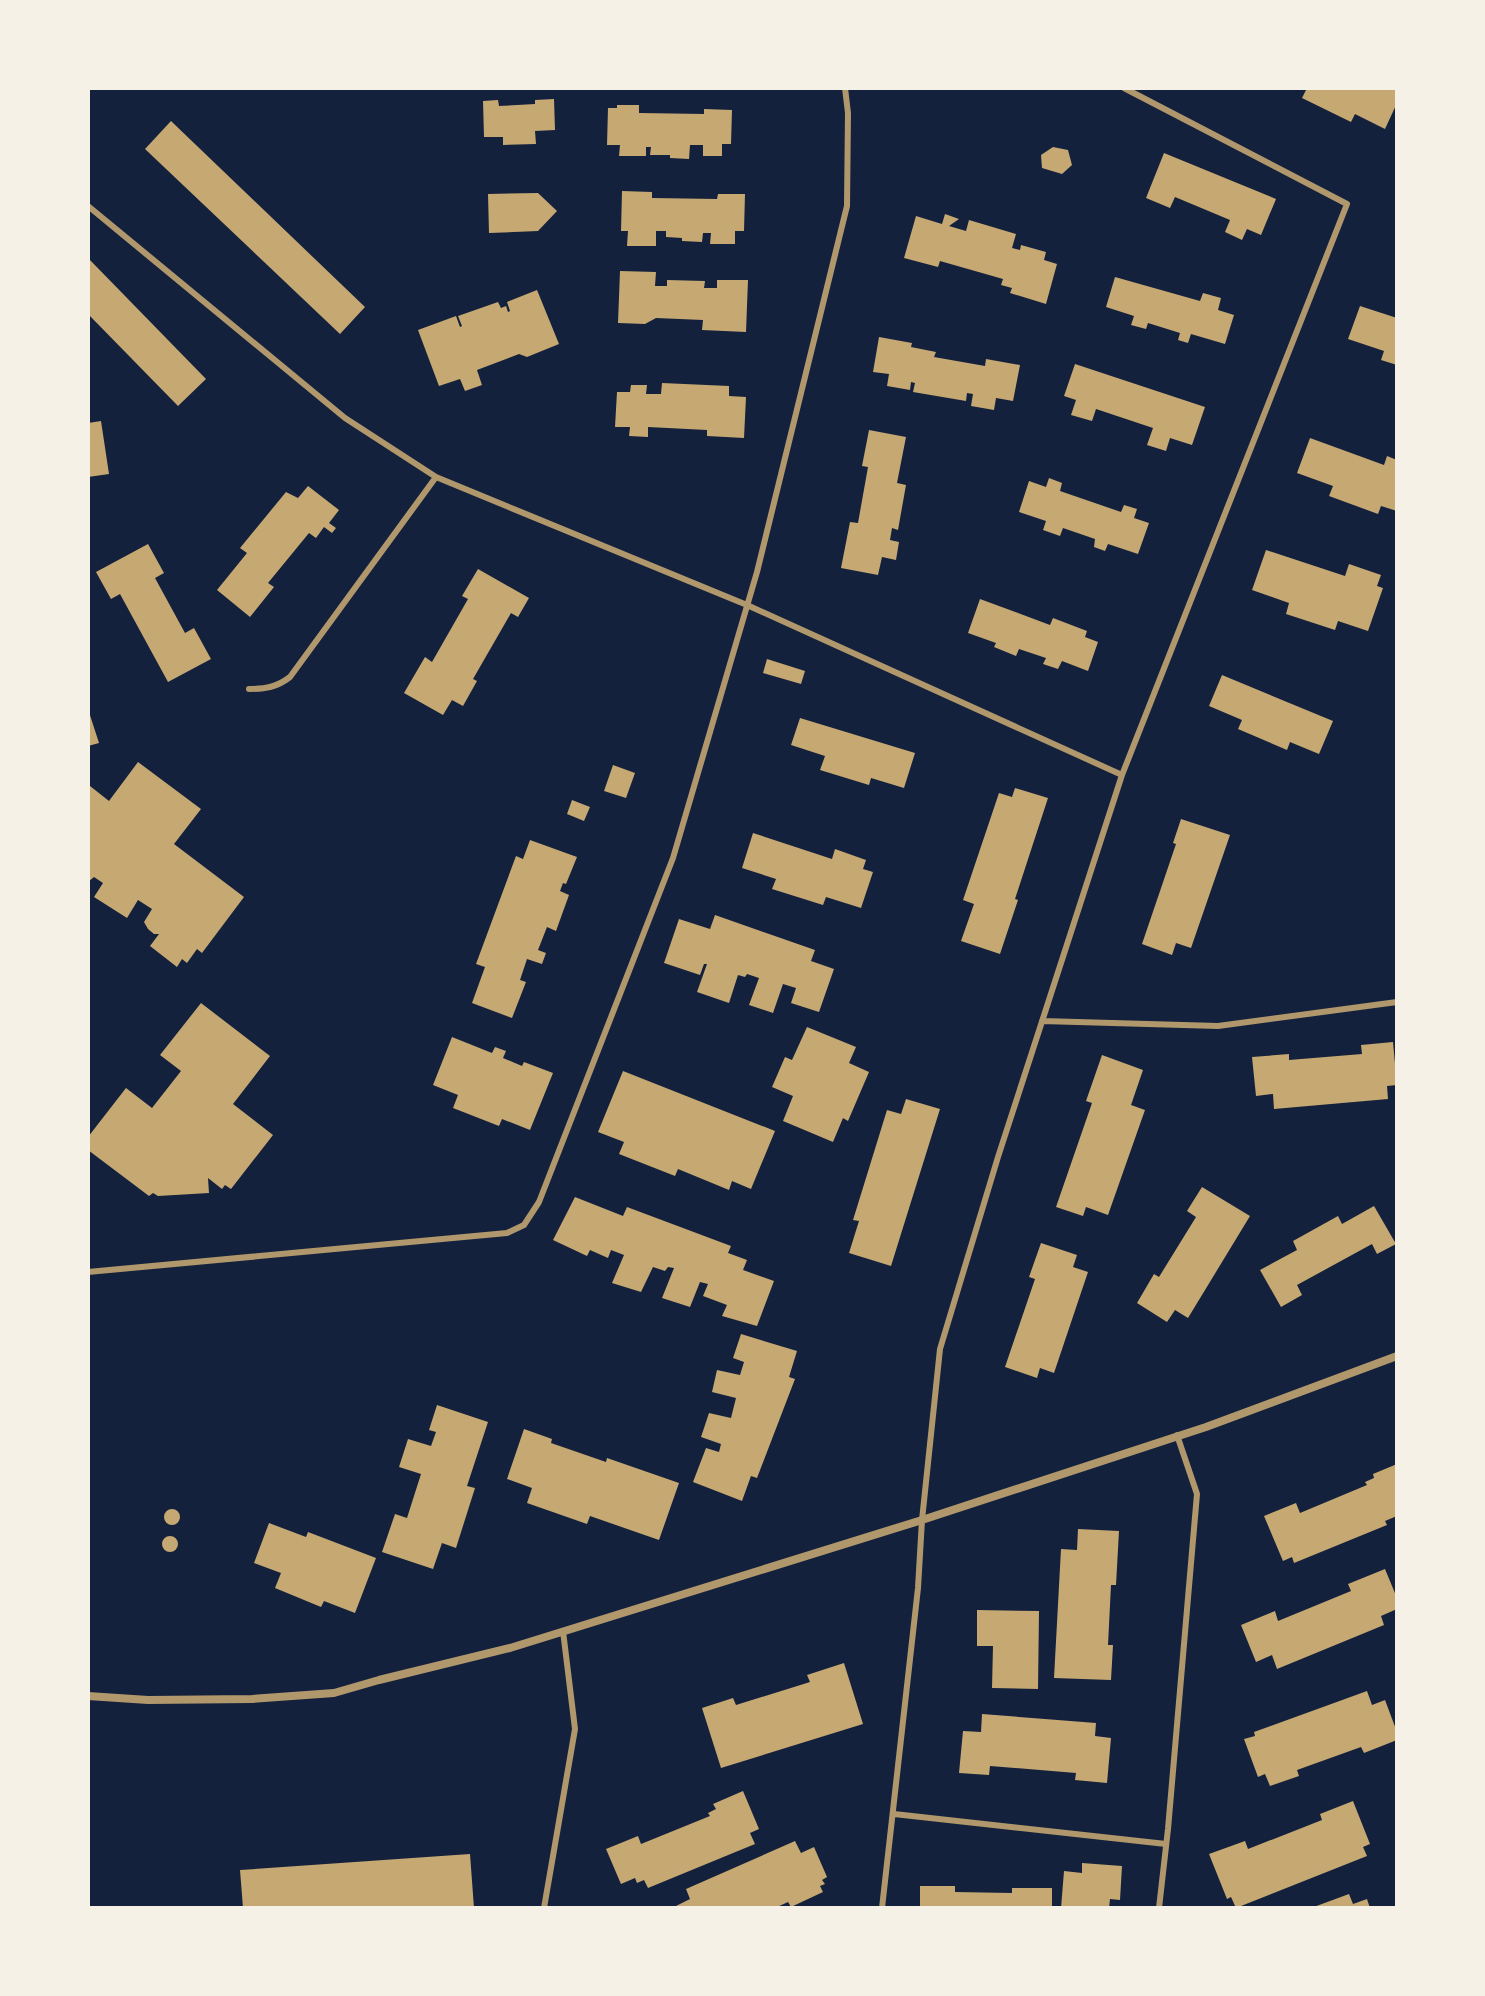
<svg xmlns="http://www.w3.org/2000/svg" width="1485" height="1996" viewBox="0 0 1485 1996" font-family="Arial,sans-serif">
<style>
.building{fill:#c6a872}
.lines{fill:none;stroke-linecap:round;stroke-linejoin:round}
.service{stroke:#b1986c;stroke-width:6}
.minor{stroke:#b1986c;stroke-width:8}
</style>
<rect width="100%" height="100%" fill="#14213d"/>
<path class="building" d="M1307,88H1392L1397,90V103L1385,129L1355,114L1351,122L1302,98Z
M554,99L555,130L535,131L536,144L503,145V137H484L483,101L498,100L499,106L535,104V100Z
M617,105H639V113L704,114V109L732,110L731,144H722V156H703V145H690L689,159L670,158V155H650L651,147H646V156H619L620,145H607L608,108H617Z
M171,121L365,307L340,334L145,149Z
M1053,147L1068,150L1072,165L1062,174L1042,168L1041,155Z
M1164,153L1276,199L1261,235L1247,229L1242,240L1225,232L1230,220L1175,197L1170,208L1146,198Z
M622,191L652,192V198L717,199L718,194H745L744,231H735V244H710L711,233H703L702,242L682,241V238L666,237V231H656V246H627L628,231H621Z
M538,193L557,211L538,231L489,233L488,194Z
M945,214L959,219L949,226L966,231L969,220L1016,234L1012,248L1020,250L1021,245L1046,252L1044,260L1057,264L1046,304L1010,293L1012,288L1001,285L1003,279L940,261L938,267L904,258L916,216L942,224Z
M88,258L206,379L178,406L88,314Z
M620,271L656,272L655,286H667V280L705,281L704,288H717V280H748L746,332L702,330L703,320L656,318L645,324L618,323Z
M1115,277L1200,301L1203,293L1221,298L1218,310L1234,315L1225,344L1191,334L1188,343L1178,340L1180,333L1148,323L1146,329L1131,325L1134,316L1106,307Z
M537,290L559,344L527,357L519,354L477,370L482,385L465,391L460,379L439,386L418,330L456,316L460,327L462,326L458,316L498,302L501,308L506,306L508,312L510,311L507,302Z
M1360,306L1397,318V365L1381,360L1384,351L1348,339Z
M879,337L912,343L911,347L936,352L934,357L985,366L986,359L1020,365L1013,401L996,398L994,410L971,406L973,394L967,393L966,401L913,392L915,383L911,382L910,390L887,386L889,374L873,372Z
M1075,364L1205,407L1192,445L1170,438L1166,451L1147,445L1153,428L1096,409L1092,421L1071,415L1076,400L1064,396Z
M662,383L729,386V396L746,397L744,438L707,436V430L648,427V437L629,436L630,427H615L617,392H630L631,385H647L646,394H661Z
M101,421L109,474L88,477V423Z
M869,430L906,437L897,483L906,485L898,530L892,528L890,540L899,542L896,560L882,557L878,575L841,568L850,522L858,523L868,467L862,466Z
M1310,438L1384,465L1387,456L1397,460V511L1381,506L1378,514L1329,496L1333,486L1297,473Z
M1049,478L1062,483L1060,491L1121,512L1124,505L1137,509L1134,518L1149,523L1138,554L1108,544L1105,551L1094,547L1095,539L1063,528L1060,536L1043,530L1046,521L1019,512L1029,481L1046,487Z
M308,486L339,510L329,523L336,528L332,533L324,527L316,538L309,533L268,583L274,587L250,617L217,590L247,553L240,548L286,492L298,498Z
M148,544L164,573L155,578L185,633L194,628L211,659L168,682L120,594L111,599L96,572Z
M1266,550L1345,576L1349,564L1381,575L1377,586L1383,588L1368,631L1338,621L1335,630L1286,614L1289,603L1252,590Z
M478,569L529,598L518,617L511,613L473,679L477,681L463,706L452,700L443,715L404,693L425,657L432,662L468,599L462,596Z
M980,599L1050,625L1053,618L1087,631L1085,637L1098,642L1088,671L1062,661L1058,669L1043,664L1046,658L1019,649L1016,656L994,647L996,643L968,633Z
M767,659L805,671L801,684L763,673Z
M1222,675L1333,721L1319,754L1290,742L1287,750L1238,729L1242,720L1209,706Z
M88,709L99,743L88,746Z
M800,718L915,753L904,788L871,778L869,785L820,770L825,756L791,745Z
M138,762L201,809L174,844L244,897L202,953L197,949L187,963L182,959L177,967L150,946L159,934H154L148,929L144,922L152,909L138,900L127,918L94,897L103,883L94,877L88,882V789L90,786L109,801Z
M613,765L635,773L626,798L604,791Z
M1015,788L1048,798L1015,899L1018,900L1000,954L961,941L974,904L963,900L999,793L1012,797Z
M572,800L590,807L584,821L567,814Z
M1181,819L1230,835L1191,948L1176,943L1172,955L1142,944L1176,844L1173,843Z
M753,833L832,859L835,849L866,860L863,869L873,872L861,908L826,897L823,905L772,889L776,879L742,868Z
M530,840L577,857L566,884L563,883L560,891L569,895L556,931L547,927L538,950L546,953L542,964L527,959L520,980L526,982L512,1018L472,1003L485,967L476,964L516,856L523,859Z
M715,915L815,950L811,961L834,969L819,1012L791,1003L796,988L783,984L773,1013L749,1005L759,978L747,974L745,977L738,975L729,1003L697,992L707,964H704L700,975L664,963L679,919L710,929Z
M201,1003L270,1056L233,1104L273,1135L231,1189L225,1185L222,1189L208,1178L209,1193L158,1196L153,1193L149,1196L88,1150V1137L126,1088L152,1108L181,1071L160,1055Z
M807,1027L856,1047L849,1063L869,1072L848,1121L843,1118L833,1142L783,1121L793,1096L772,1087L785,1057L792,1060Z
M452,1037L492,1053L495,1047L506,1051L503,1058L522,1066L524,1062L553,1073L530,1130L502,1119L499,1126L453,1108L458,1095L433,1085Z
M1393,1042L1397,1085L1387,1086L1388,1099L1274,1109L1273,1094L1256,1096L1252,1057L1289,1054V1060L1362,1054L1361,1045Z
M1102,1055L1143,1070L1131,1105L1145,1110L1108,1215L1086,1207L1083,1216L1056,1207L1092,1103L1086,1101Z
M623,1071L775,1131L751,1189L732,1181L729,1190L678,1169L675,1176L619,1154L624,1142L598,1132Z
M906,1099L940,1109L891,1266L849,1253L859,1221L853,1220L887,1110L901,1114Z
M1202,1187L1250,1216L1188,1318L1175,1310L1167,1322L1137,1303L1154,1274L1159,1277L1196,1217L1187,1211Z
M575,1197L623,1216L627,1207L731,1246L728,1253L747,1260L743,1270L774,1281L757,1326L722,1316L727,1305L703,1296L708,1284L700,1282L690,1307L662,1298L674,1268L668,1267L665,1271L653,1267L641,1292L612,1283L624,1255L611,1250L608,1258L590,1250L587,1256L553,1240Z
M1374,1206L1396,1244L1377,1254L1372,1244L1297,1285L1302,1295L1281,1307L1260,1270L1297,1250L1293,1241L1338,1216L1342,1224Z
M1041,1243L1077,1255L1073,1267L1088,1272L1054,1373L1040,1368L1037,1378L1005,1367L1035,1279L1029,1277Z
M741,1334L797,1351L789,1377L795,1379L757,1478L751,1476L742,1501L693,1482L706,1448L719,1452L721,1444L701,1437L709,1413L731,1418L736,1398L712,1392L717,1370L740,1375L744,1362L733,1358Z
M437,1405L488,1422L467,1486L475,1488L456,1548L442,1543L433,1569L382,1552L395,1514L407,1518L421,1474L399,1467L408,1439L431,1446L436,1432L429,1430Z
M524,1429L552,1439L551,1443L606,1462L607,1458L679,1483L659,1540L590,1516L587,1524L527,1503L532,1488L507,1479Z
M1397,1464V1516L1385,1521L1387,1525L1294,1563L1292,1557L1283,1561L1264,1516L1296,1503L1300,1513L1367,1485L1365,1482L1374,1478L1373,1474Z
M164 1517a8 8 0 1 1 16 0a8 8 0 1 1-16 0Z
M269,1523L306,1537L308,1532L376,1558L355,1613L324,1601L321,1607L275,1588L281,1573L254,1563Z
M1078,1529L1119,1531L1116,1585H1111L1108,1645H1113L1111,1680L1054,1678L1061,1549L1077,1550Z
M162 1544a8 8 0 1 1 16 0a8 8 0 1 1-16 0Z
M1385,1569L1397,1598V1609L1381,1616L1384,1625L1277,1669L1272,1655L1256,1662L1241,1625L1275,1611L1278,1621L1351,1591L1348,1584Z
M977,1610L1039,1611L1038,1689L992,1688L993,1646H977Z
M844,1663L863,1724L721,1768L702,1708L733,1698L736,1705L810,1682L807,1675Z
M1367,1691L1372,1705L1385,1700L1397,1732V1740L1364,1753L1361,1747L1297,1770L1299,1776L1270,1786L1265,1774L1258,1777L1244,1739L1255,1736L1254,1732Z
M982,1714L1096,1723L1095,1736L1111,1738L1107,1783L1075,1780L1076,1773L990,1766L989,1775L959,1773L963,1731L981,1732Z
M743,1791L759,1829L750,1833L755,1844L648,1888L644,1880L637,1883L635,1878L621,1884L606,1849L638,1836L641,1844L710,1816L708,1813L716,1809L713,1804Z
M1353,1801L1370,1844L1363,1847L1367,1856L1236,1908L1231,1897L1227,1899L1209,1854L1245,1841L1248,1849L1322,1820L1320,1814Z
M795,1841L801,1853L814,1847L827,1877L822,1880L825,1884L820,1886L823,1892L791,1907L788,1902L775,1908H677L676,1906L690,1899L686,1889Z
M470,1854L474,1908H243L240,1870Z
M1082,1863L1122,1866L1120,1900L1110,1899L1109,1908H1061L1064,1871L1082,1873Z
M920,1886H955V1892L1012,1893V1888H1052V1908H920Z
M1349,1894L1353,1904L1367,1899L1370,1908H1311Z"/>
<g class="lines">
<path class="service" d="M88,206L345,418L436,477L747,605L1122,775
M249,689C266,689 277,687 290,677L436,477
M1042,1021L1218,1026L1397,1002
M88,1272L507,1233L524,1225L539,1202L673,858L757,572L847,206L848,113L845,88
M894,1814L1166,1844
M544,1908L575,1729L563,1631
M882,1908L918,1588L922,1520L940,1349L998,1157L1122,775L1347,204L1124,88
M1159,1908L1168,1829L1197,1494L1177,1435"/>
<path class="minor" d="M88,1696L148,1700L252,1699L334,1693L379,1680L510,1648L922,1520L1206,1427L1397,1356"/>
</g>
<rect width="1485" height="1996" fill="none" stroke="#f6f1e7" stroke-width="180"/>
</svg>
